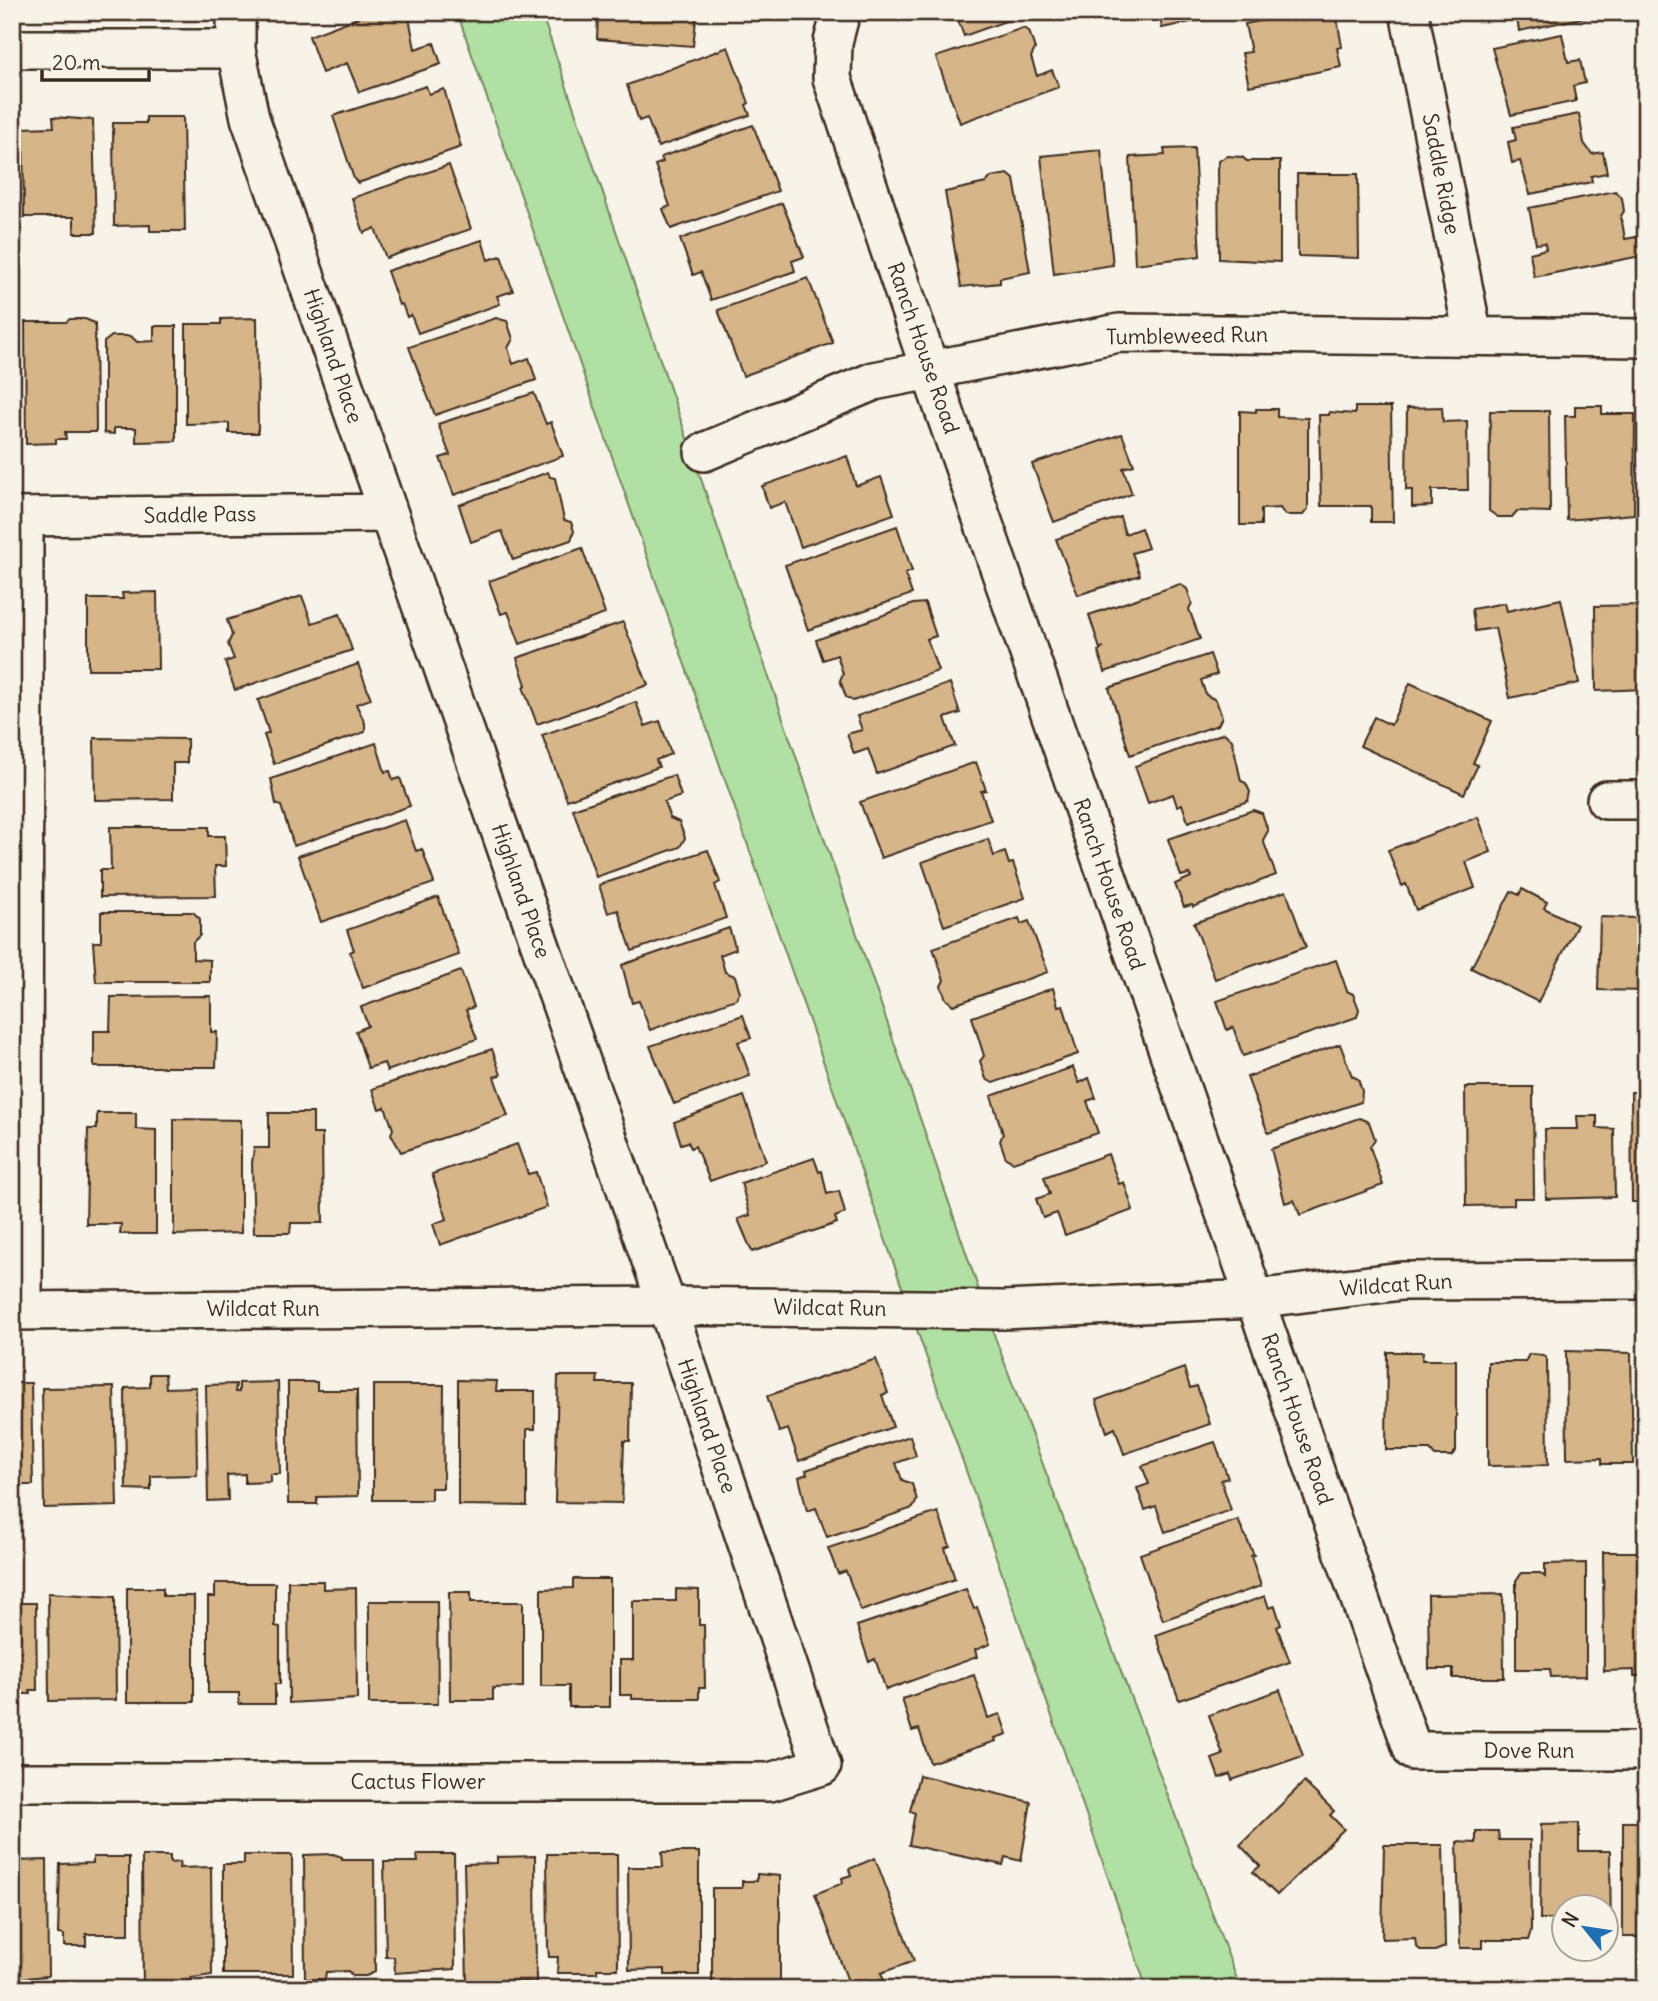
<svg xmlns="http://www.w3.org/2000/svg" width="1658" height="2001" viewBox="0 0 1658 2001" font-family="Delius,sans-serif">
<style>
.green{fill:#b0e1a2;stroke:#768660;stroke-width:2}
.building{fill:#d6b589;stroke:#3b2a1e;stroke-width:2}
.lines{fill:none;stroke-linecap:round;stroke-linejoin:round}
.minor-casing{stroke:#3b2a1e;stroke-width:42}
.minor{stroke:#f7f3e8;stroke-width:37}
.labels{text-anchor:middle;stroke-width:5;stroke-linejoin:round;paint-order:stroke}
.street-label{font-size:21px;fill:#3b2a1e;stroke:#f7f3e8}
</style>
<rect width="100%" height="100%" fill="#f7f3e8"/>
<filter id="ink" filterUnits="userSpaceOnUse"><feTurbulence type="fractalNoise" baseFrequency=".0143" numOctaves="2"/><feDisplacementMap in="SourceGraphic" scale="14" xChannelSelector="R" yChannelSelector="G"/><feConvolveMatrix kernelMatrix="1 2 1 2 8 2 1 2 1" color-interpolation-filters="sRGB"/></filter>
<g filter="url(#ink)">
<path class="green" d="M457,12H541L996,1340L1240,1987L1237,1989H1147Z"/>
<path class="building" d="M373,12H408L415,49L434,43L441,64L359,92L347,63L322,73L309,36Z
M598,12H697L693,46L597,39Z
M955,12H1031L964,36Z
M1159,12H1238L1162,28Z
M1302,12H1336L1342,47L1337,48L1341,67L1249,86L1242,53L1251,52L1245,24Z
M1516,12H1597V15L1519,31Z
M1023,28L1029,31L1035,49L1031,57L1037,76L1052,70L1059,87L960,123L936,57Z
M1562,34L1568,62L1580,60L1585,83L1573,86L1576,101L1511,115L1492,48Z
M728,47L749,103L746,105L750,115L658,147L647,118L639,121L627,85Z
M426,86L429,94L444,89L461,147L358,183L354,179L333,116Z
M1579,114L1584,143L1592,154L1603,152L1607,173L1591,176L1592,182L1530,194L1520,161L1512,163L1508,142L1516,140L1513,127Z
M53,117L93,120L96,233H74V217H24L23,128L54,127Z
M146,117H183L185,231H150V225L114,226L113,123H146Z
M753,125L778,191L671,229L663,209L670,206L655,165L663,162L661,157Z
M1194,148L1200,256L1135,264L1130,157L1165,155L1164,149Z
M1101,150L1113,265L1054,274L1041,156Z
M1227,156L1242,157L1247,161H1280V262L1219,259L1218,170L1219,161Z
M449,165L471,229L386,258L375,228L364,233L352,198Z
M1008,174L1014,179L1030,272L1000,278V283L961,287L945,192L986,183L991,177Z
M1297,174H1358L1359,258L1298,256Z
M1615,191L1622,198L1624,211L1621,216L1625,239L1642,236L1646,255L1534,277L1530,253L1546,249L1545,243L1536,244L1529,208Z
M782,203L804,257L792,261L795,271L711,300L701,272L693,275L680,239Z
M482,240L488,260L501,256L513,291L497,296L500,304L418,333L411,315L407,317L402,304L399,305L387,271Z
M808,278L833,343L743,376L718,310Z
M257,318L258,433H229V423L186,424V324H221V319Z
M496,318L507,321L513,339L508,348L513,364L529,358L536,380L435,415L409,347Z
M70,319H85L95,323L96,432H65L66,439H56V443L26,444L25,322H66Z
M13,322V436H12Z
M154,326H176V441L136,442V428H114V434L104,433V342L112,336H131L137,342L154,341Z
M534,393L546,424L551,422L563,456L454,495L440,458L450,455L438,424Z
M1575,406H1602V414H1635L1634,514L1567,520L1565,416H1575Z
M1355,407H1391L1393,522H1371V506H1321L1319,415H1329V412L1355,414Z
M1442,407L1443,422L1467,421L1468,490H1432V506L1412,507V490H1406L1407,408Z
M1256,409H1277V417L1308,418V509L1303,515H1285L1280,508L1261,509V525H1240V411L1256,412Z
M1490,411H1549L1550,512L1517,511L1512,517H1498L1489,511Z
M1122,434L1134,465L1123,468L1132,494L1054,522L1032,464Z
M847,456L856,486L881,477L894,514L801,547L785,502L769,508L762,486Z
M548,472L550,477L555,478L564,520L571,522L574,531L571,540L513,560L502,531L471,542L459,505Z
M1120,517L1125,534L1141,528L1148,548L1132,553L1140,575L1078,595L1056,539Z
M897,526L912,571L905,574L912,594L808,630L785,565Z
M582,548L605,614L520,644L508,612L501,614L489,581Z
M1180,584L1187,589L1192,603L1189,609L1200,639L1105,672L1098,651L1104,647L1100,649L1089,615Z
M157,592L158,669H88V599H123L122,593Z
M302,596L312,623L340,614L352,650L235,690L225,662L234,659L228,644L232,635L227,620Z
M1561,599L1579,683L1510,698L1495,628L1475,631L1472,609L1505,603L1507,611Z
M925,603L936,636L927,639L938,671L853,701L846,697L840,680L843,674L837,655L823,660L816,640L913,604Z
M1646,605V689L1596,691L1595,606Z
M623,622L648,685L537,724L523,687L526,685L517,658Z
M1210,654L1217,674L1201,680L1206,695L1216,700L1222,717L1218,725L1130,755L1109,688Z
M358,664L371,699L356,704L365,723V732L274,764L264,735L269,733L258,700Z
M950,683L960,713L945,718L955,746L877,774L868,749L854,754L847,734L862,730L857,716Z
M1410,683L1492,721L1473,763L1478,765L1464,794L1360,746L1374,717L1391,725Z
M636,702L645,726L660,721L671,754L656,760L659,767L567,800L542,735Z
M1224,733L1232,740L1241,781L1246,783L1250,792L1248,801L1188,822L1182,804L1177,806L1173,794L1148,803L1135,766Z
M94,738L187,739V763H173V799L95,800Z
M376,743L385,772L390,771L393,780L400,778L410,806L294,846L281,806L276,804L271,779Z
M976,762L986,790L981,791L991,820L881,858L860,802Z
M674,775L681,796L664,802L670,818L679,822L685,838L680,847L596,877L573,809Z
M1253,810L1262,813L1268,831L1263,840L1276,875L1193,907L1192,905L1184,907L1175,884L1191,877L1189,874L1181,876L1168,839Z
M1478,817L1491,852L1466,862L1475,888L1416,910L1406,884L1402,886L1388,850Z
M405,820L416,851L422,849L434,883L321,922L298,856Z
M110,827H209V836H225L226,866H215L216,896L100,897V870H111Z
M988,839L994,856L1005,852L1009,864L1013,863L1025,898L944,926L922,862Z
M708,850L720,882L715,885L726,918L632,951L618,910L608,913L599,885Z
M1522,889L1547,902L1544,908L1577,925L1538,1002L1471,968L1511,891L1519,895Z
M1286,891L1306,947L1215,979L1194,923Z
M438,897L459,955L363,988L350,952L354,950L347,930Z
M101,912H193L200,919V935L193,942V959L210,960V982H96L93,942H101Z
M1600,917L1638,918V924H1646V991L1598,990Z
M1019,918L1021,924L1029,921L1048,972L953,1005L946,999L941,986L944,980L933,948Z
M729,928L736,949L720,955L725,972L735,976L740,992L736,999L650,1030L639,1001L632,1003L622,965Z
M1336,960L1347,991L1353,994L1359,1009L1357,1017L1243,1056L1233,1027L1227,1030L1217,1001Z
M461,971L474,1007L466,1010L477,1039L387,1071L384,1063L368,1068L356,1031L368,1026L361,1007Z
M1053,988L1058,1006L1063,1005L1078,1054L993,1083L986,1079L980,1061L984,1056L972,1017Z
M211,996V1032H217L216,1067H94V1031H110L111,997Z
M743,1015L751,1038L738,1042L750,1076L674,1104L650,1046Z
M1340,1044L1352,1076L1358,1079L1362,1091L1361,1102L1268,1133L1247,1077Z
M492,1049L501,1075L494,1077L508,1116L401,1152L391,1134L393,1129L385,1107L379,1109L372,1089Z
M1073,1067L1079,1083L1089,1078L1096,1098L1087,1101L1098,1133L1013,1162L1006,1158L1000,1141L1003,1134L991,1096Z
M1465,1087H1533L1534,1198H1514V1205L1466,1206Z
M1631,1092H1646V1202H1632Z
M744,1096L766,1161L710,1181L695,1146L691,1148L688,1142L681,1144L674,1122Z
M97,1113H136V1129L156,1130V1234H120L121,1224H86L88,1129H97Z
M269,1113H313V1134H322L323,1223H291L290,1233H254L252,1163L254,1148H269Z
M1577,1116H1597V1128L1614,1129L1615,1197L1546,1199L1545,1129H1578Z
M1359,1118L1369,1122L1375,1139L1370,1147L1383,1185L1300,1215L1294,1200L1285,1203L1271,1149Z
M174,1119L241,1120V1233L174,1235Z
M517,1144L528,1174L536,1172L547,1207L440,1245L433,1224L447,1219L432,1174Z
M1108,1154L1119,1184L1124,1182L1133,1210L1065,1235L1057,1213L1043,1218L1036,1199L1050,1194L1044,1177Z
M814,1158L819,1172L822,1171L827,1194L839,1191L845,1213L835,1217L837,1223L752,1252L738,1219L750,1215L741,1183Z
M1566,1351L1631,1353L1633,1464H1602V1458L1567,1459Z
M1387,1352H1423L1422,1360H1456V1451L1451,1456H1435L1430,1450H1386Z
M1529,1354L1543,1355L1547,1360L1548,1465L1488,1466V1362H1525Z
M876,1359L888,1393L882,1395L893,1427L799,1461L788,1429L779,1432L767,1396Z
M1645,1359L1646,1448H1644Z
M1184,1368L1190,1388L1197,1386L1210,1424L1124,1454L1115,1428L1107,1432L1096,1400Z
M150,1374H165L166,1388L196,1387L197,1475L151,1476V1490L126,1489L125,1388L150,1387Z
M558,1376H598L597,1383H631L630,1441H624L622,1503L555,1502Z
M458,1380L497,1381L496,1391H535V1429H527V1506L458,1505Z
M278,1382L280,1474H270V1482L245,1483V1474L227,1475L228,1500L208,1501L206,1385L236,1384L235,1392H239V1383Z
M288,1382H317V1390H357L358,1496L317,1497V1504H288Z
M12,1383H31L33,1485H13L12,1498Z
M373,1385H444L443,1488H431V1500H373Z
M114,1387L117,1506L44,1508L42,1388Z
M910,1436L916,1456L896,1463L902,1480L912,1484L917,1500L913,1508L827,1537L816,1508L807,1511L799,1477L807,1474L806,1470Z
M1215,1442L1228,1478L1221,1480L1231,1510L1165,1532L1156,1506L1145,1510L1137,1488L1149,1484L1142,1466Z
M938,1512L950,1546L945,1548L955,1579L861,1611L846,1571L838,1574L828,1548Z
M1238,1520L1254,1555L1251,1556L1261,1586L1163,1620L1140,1554Z
M1603,1552H1646V1676H1634V1670L1604,1671Z
M1586,1563V1676L1551,1677L1550,1669H1516V1580L1522,1573H1540L1545,1577V1564Z
M573,1579H610V1707H569V1686H541V1589L573,1588Z
M288,1581H323V1589L356,1588L357,1699L289,1703Z
M215,1583H275V1626L280,1627V1684H275V1704H239V1693H208V1597H215Z
M127,1588H163V1596H194V1702H127Z
M676,1589L699,1590V1625H704L705,1688H699V1699H632V1695H620V1660H633V1601H676Z
M966,1589L974,1609L977,1607L990,1644L975,1650L977,1657L886,1690L875,1659L869,1662L857,1626Z
M449,1592H471V1602H523V1687L493,1688V1700H450Z
M48,1593L115,1597L116,1700L49,1701Z
M1503,1594L1504,1678H1453V1669H1429L1428,1595Z
M1265,1596L1269,1608L1275,1606L1281,1625L1277,1627L1290,1662L1179,1700L1156,1635Z
M369,1601H437L438,1704H369Z
M12,1603H36L37,1690H30L31,1694H12Z
M974,1675L988,1718L1000,1714L1007,1734L995,1738L996,1741L930,1763L919,1729L912,1731L902,1699Z
M1280,1690L1303,1756L1232,1780L1230,1774L1219,1778L1212,1759L1223,1755L1209,1715Z
M919,1775L1031,1802L1021,1861L1005,1857L1003,1865L909,1845L915,1813L910,1811Z
M1304,1782L1334,1811L1330,1815L1344,1829L1277,1895L1253,1872L1260,1866L1240,1845Z
M1623,1822H1646L1645,1937H1623Z
M1579,1823V1851H1610L1611,1937H1606V1906H1564V1919H1540L1541,1824Z
M1476,1831H1498L1499,1840H1530L1531,1931L1528,1940H1483V1948H1460L1457,1842L1476,1843Z
M1384,1845H1443L1445,1947L1435,1951H1421L1416,1946L1415,1938L1382,1939Z
M662,1852H699V1975H665V1969L629,1970L628,1867H663Z
M333,1854L342,1857V1860H374L375,1972L366,1976H353L348,1971L326,1972L325,1979H305L304,1855Z
M417,1854H454L455,1969L395,1973L394,1957H386L384,1862H418Z
M547,1854H617L618,1969H597V1973H557L558,1957H549L548,1946Z
M244,1855H292L293,1974H223V1864H244Z
M142,1856H170V1863L180,1862L179,1868L211,1867L212,1975L191,1978L192,1988H143Z
M535,1856L536,1982L467,1981L464,1864L497,1863V1857Z
M93,1857H129V1934H86V1946H64V1935L58,1934L60,1864L93,1863Z
M875,1858L914,1961L881,1973L885,1983L878,1989H851L815,1894L843,1883L842,1878L851,1875L849,1869Z
M47,1860L48,1976L12,1979V1861Z
M757,1874L780,1876V1989H712V1888H742V1881H757Z"/>
<g class="lines">
<g class="minor-casing">
<path id="minor" d="M841,12L833,42L832,78L930,370L1413,1751H1646
M1409,12L1473,336
M12,49H236
M704,452L874,381L1119,333L1646,338
M12,517L387,513
M1606,800H1646
M12,1311L667,1306L1003,1310L1255,1299L1402,1281L1646,1280
M23,1311L24,517
M12,1782H770L822,1766L667,1306L250,118L236,49V12"/>
</g>
<use href="#minor" class="minor"/>
</g>
</g>
<g class="labels">
<g class="street-label">
<text transform="translate(1441 174) rotate(79)" y="7">Saddle Ridge</text>
<text transform="translate(1187 336) rotate(-1)" y="7">Tumbleweed Run</text>
<text transform="translate(923 348) rotate(71)" y="7">Ranch House Road</text>
<text transform="translate(333 356) rotate(71)" y="7">Highland Place</text>
<text transform="translate(200 515) rotate(-1)" y="7">Saddle Pass</text>
<text transform="translate(1109 884) rotate(71)" y="7">Ranch House Road</text>
<text transform="translate(521 891) rotate(71)" y="7">Highland Place</text>
<text transform="translate(1396 1285) rotate(-4)" y="7">Wildcat Run</text>
<text transform="translate(830 1308) rotate(1)" y="7">Wildcat Run</text>
<text x="263" y="1316">Wildcat Run</text>
<text transform="translate(1297 1419) rotate(71)" y="7">Ranch House Road</text>
<text transform="translate(707 1426) rotate(71)" y="7">Highland Place</text>
<text x="1529" y="1758">Dove Run</text>
<text x="418" y="1789">Cactus Flower</text>
</g>
</g>
<rect width="1658" height="2001" fill="none" stroke="#f7f3e8" stroke-width="42"/>
<rect x="21" y="21" width="1616" height="1959" fill="none" stroke="#3b2a1e" stroke-width="2.5" filter="url(#ink)"/>
<g transform="translate(1585 1928) rotate(300)"><circle r="33" fill="#f7f3e8" stroke="#aca397" stroke-width="2"/>
<path d="M0-5L12 26L0 18L-12 26Z" fill="#1f6fb2"/>
<text y="-10" font-size="19" font-weight="bold" text-anchor="middle" fill="#3b2a1e">N</text>
</g>
<path d="M42 70v10h107v-10" fill="none" stroke="#3b2a1e" stroke-width="3.5"/>
<text x="52" y="70" font-size="21" fill="#3b2a1e" stroke="#f7f3e8" stroke-width="5" paint-order="stroke">20 m</text>
</svg>
